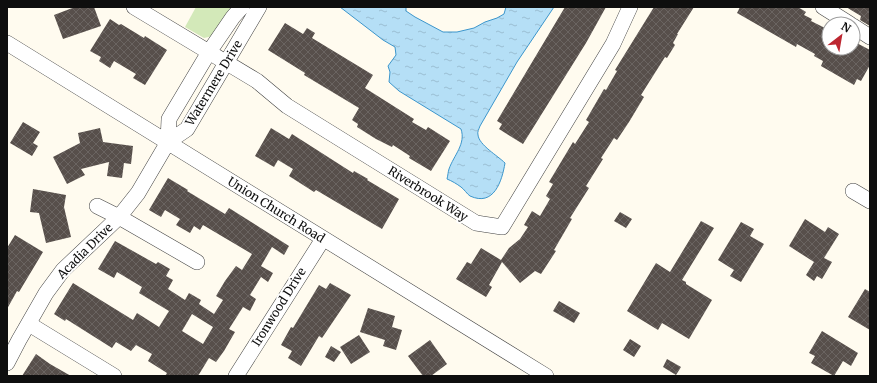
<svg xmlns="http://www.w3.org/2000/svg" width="877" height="383" viewBox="0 0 877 383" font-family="Merriweather,serif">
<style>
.park{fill:#d3e9b9}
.water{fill:url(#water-ripples);stroke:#3c96cc}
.building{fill:url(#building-cross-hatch);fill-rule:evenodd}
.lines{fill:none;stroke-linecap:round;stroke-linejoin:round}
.minor-casing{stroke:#414141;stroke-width:16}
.minor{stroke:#fff;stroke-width:15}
.labels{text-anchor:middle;stroke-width:4;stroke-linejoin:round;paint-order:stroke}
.street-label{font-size:12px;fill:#0e0e0e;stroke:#fff}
</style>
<defs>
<pattern id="water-ripples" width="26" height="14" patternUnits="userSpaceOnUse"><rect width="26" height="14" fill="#b5dff6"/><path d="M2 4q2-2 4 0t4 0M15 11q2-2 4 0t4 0" fill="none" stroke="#9abed2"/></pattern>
<pattern id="building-cross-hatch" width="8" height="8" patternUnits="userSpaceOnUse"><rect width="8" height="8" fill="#574f4b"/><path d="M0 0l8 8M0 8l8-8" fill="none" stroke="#6a6461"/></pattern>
</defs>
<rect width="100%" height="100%" fill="#fffbef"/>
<path class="park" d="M196,7H233L213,36L204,38L185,27Z"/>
<path class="water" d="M340,7H406V11L415,17L443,32H457L474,28L485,22L497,18L504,14L506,7H554L517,62L480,126C479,129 477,132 478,135C479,145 498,156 505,163C502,181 494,207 470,196C467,194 464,189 461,187C457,184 452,181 447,179C448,175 448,172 449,169C454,155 466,144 461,129L399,91L389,82L390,72L388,66L396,55L395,47L383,40Z"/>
<path class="building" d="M75,7H94L101,26L63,39L54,15Z
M565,7H606L586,43L523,144L499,129L502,124L497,121Z
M654,7H694L677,34H678L673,43L675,45L667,58L665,57L641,95L644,97L629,122L617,140L614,138L601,158L603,159L586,186L589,188L570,218L572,219L554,250L556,251L541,274L535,271L520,283L502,262L489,285L492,287L486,297L456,279L467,262L471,264L481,248L501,260L509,248L520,239L528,227L524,225L532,211L540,216L550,199L546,196L553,184L549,182L573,142L575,144L589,122L586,120L604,89L606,90L617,71L615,70Z
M740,7H798L806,12L804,15L812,19L811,21L829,30V48H853V41L870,50V65L861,81L857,79L854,85L821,66L823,61L814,56L815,54L797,44L796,47L737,13Z
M846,7H870V26L860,20L861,16Z
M110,19L119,25L121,24L144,38L145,36L167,50L145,85L133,78L136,74L114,61L110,68L99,61L101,57L90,51Z
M285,23L303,34L307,28L315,33L312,38L373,75L365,88L414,119L412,122L426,130L428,127L450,141L431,171L409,158L410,156L393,145L392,147L376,139L357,127L358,124L352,120L359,108L304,75L305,73L268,50Z
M23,122L40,132L33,143L38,146L32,156L10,143Z
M100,128L103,142L133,146L131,164L124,163L122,178L107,176L109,162L81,169L85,175L67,184L53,157L80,143L78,133Z
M271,128L289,139L292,134L353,173L354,171L368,179L367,180L399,199L382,229L316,190L314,192L289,176L293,169L278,160L274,167L255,156Z
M168,178L188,190L187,191L225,214L229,208L289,246L284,255L272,247L261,266L273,273L268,282L261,277L250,295L256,299L250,311L243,307L229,329L235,332L224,351L216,362L209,358L198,376H165L167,373L148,361L152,354L136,345L131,351L116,342L112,348L66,319L65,321L54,314L73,283L133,320L137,313L159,327L169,311L139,293L142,287L117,272L114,278L98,269L115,241L156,264L158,262L170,269L166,276L173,280L168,289L185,300L189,293L201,300L199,304L214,314L223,300L216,296L225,281L236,266L242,270L252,254L203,225L200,230L194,226L190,233L176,225L180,219L165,210L161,217L149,210ZM192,314L213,327L203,344L182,331Z
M33,189L66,195L64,207L71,237L46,243L39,213L30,212Z
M620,212L632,219L626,228L614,221Z
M805,219L825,232L828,227L839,234L824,258L832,262L822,279L817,276L814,281L806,275L814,262L789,246Z
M701,221L714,228L682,280L686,282V284L712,300L689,339L662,323L658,330L627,311L656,263L670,272Z
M741,222L754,229L750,236L764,244L741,282L730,276L734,270L718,260Z
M15,235L43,252L19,292L17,291L7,309V248Z
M330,283L351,295L322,338L319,336L301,366L288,358L292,351L281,345L291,327L293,328L319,285L326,289Z
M865,289L870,292V330L848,317Z
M559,301L580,313L574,323L553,311Z
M368,308L395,316L392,327L402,330L396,350L383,346L385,340L360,332Z
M822,331L858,353L851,366L843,361L834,376L811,363L815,356L809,353Z
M359,335L370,352L351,364L340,347Z
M630,339L641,346L634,357L623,350Z
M430,340L447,364L431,376H423L408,356Z
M331,346L341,352L334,362L325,357Z
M36,354L50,364L71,376H22Z
M667,359L681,367L676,375L663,367Z"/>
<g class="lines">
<g class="minor-casing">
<path id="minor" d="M134,7L257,81L287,106L476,223L502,227L613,44L630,7
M823,7L850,24
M853,26L870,37
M7,43L546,376
M168,142L169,119L209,52L233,17L242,7
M853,191L870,201
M97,206L119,217L197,262
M29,324L114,376
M7,363L19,340L46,293L63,270L119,217L138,193L168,142L187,129L259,7
M236,376L323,239"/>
</g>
<use href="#minor" class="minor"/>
</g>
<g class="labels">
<g class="street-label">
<text transform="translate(214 83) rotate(-59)" y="4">Watermere Drive</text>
<text transform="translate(428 194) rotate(32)" y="4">Riverbrook Way</text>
<text transform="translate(276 210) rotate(32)" y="4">Union Church Road</text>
<text transform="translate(85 251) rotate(-45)" y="4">Acadia Drive</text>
<text transform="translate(279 307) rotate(-58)" y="4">Ironwood Drive</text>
</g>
</g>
<rect width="877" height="383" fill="none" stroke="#0e0e0e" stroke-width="16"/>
<g transform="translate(841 36) rotate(31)"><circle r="19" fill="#ffffff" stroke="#9f9f9f"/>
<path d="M0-3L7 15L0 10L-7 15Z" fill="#bd2731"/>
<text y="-6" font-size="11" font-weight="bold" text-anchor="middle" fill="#0e0e0e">N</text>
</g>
</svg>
